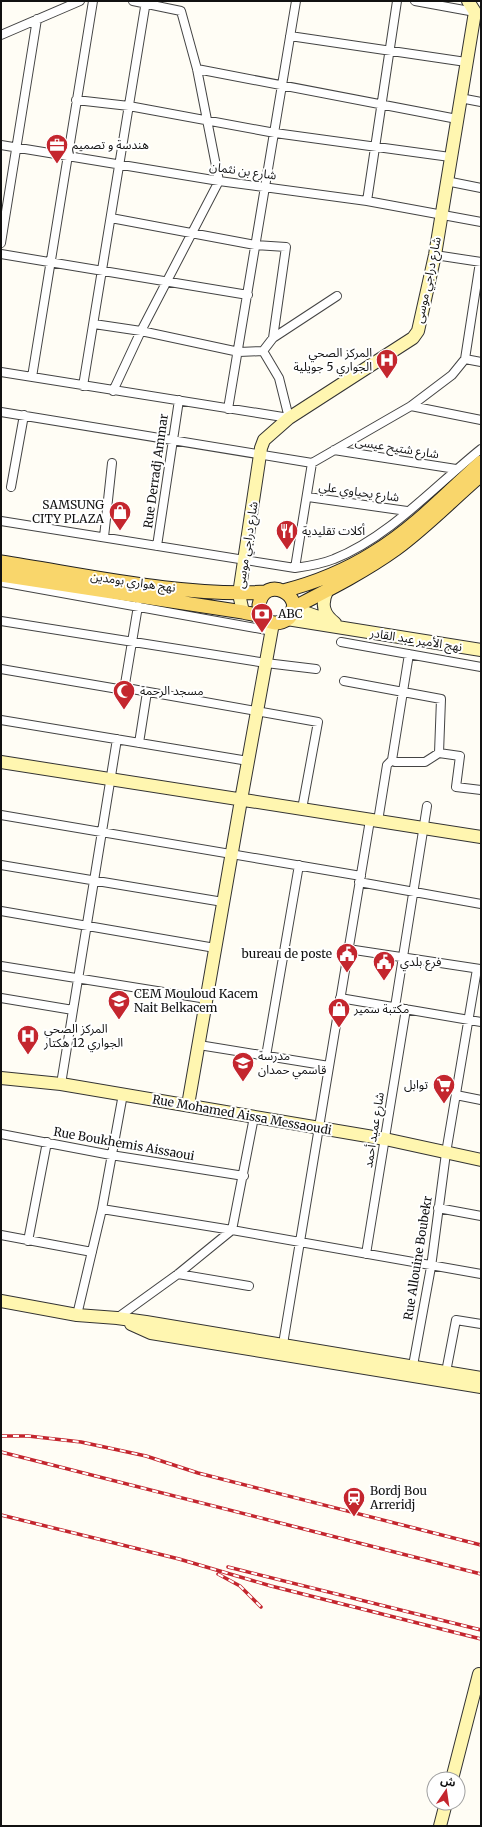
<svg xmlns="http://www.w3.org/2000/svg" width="482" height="1827" viewBox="0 0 482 1827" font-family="Merriweather,'Noto Sans Arabic',serif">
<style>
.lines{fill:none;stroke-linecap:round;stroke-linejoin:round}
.street-casing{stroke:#444;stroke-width:10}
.secondary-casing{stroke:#333;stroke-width:14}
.primary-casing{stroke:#222;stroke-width:15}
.street{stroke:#fff;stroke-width:8}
.secondary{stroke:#fff6b0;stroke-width:12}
.primary{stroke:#f9d66b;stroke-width:13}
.rail-casing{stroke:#c4262e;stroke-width:3.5}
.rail{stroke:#fff;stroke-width:2;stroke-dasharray:6;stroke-linecap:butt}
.labels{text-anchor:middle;stroke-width:4;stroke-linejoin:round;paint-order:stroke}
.poi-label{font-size:12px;fill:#111;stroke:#fff;text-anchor:start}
.street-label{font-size:12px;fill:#111;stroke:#fff}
</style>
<rect width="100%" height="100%" fill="#fffdf5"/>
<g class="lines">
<g class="street-casing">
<path id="street" d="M415,1L475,12
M1,35L80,1
M290,36L466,62
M197,69L457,119
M460,98L481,102
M76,100L129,106L275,133L450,157
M1,145L219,181L367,201L481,222
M446,181L481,188
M367,201L397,1
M111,218L255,245L286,247L273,338
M1,243L37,19
M1,254L248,295
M435,255L481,262
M263,351L273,338L337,296
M465,359L481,362
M1,372L289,418L279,378L263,351L239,352L141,331L94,324
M32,377L93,1
M83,386L146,1
M113,391L141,331L219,181L197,69L181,11L133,1
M411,406L481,420
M228,409L296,1
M1,412L312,463L411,406L452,375L465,359L480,262
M334,450L456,469
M11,487L24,415
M308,497L407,511
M1,521L295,568C309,566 322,564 334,559C388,538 436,485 481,449
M104,537L112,463
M157,546L179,400
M295,568L312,463
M1,582L272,631
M1,621L266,663L316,669
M341,642L481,667
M1,669L124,690L132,689L318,722L302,809
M344,681L441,699L439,753
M124,690L138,606
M1,720L248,761
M139,743L147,692
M392,760L395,762H425L439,753L460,756L456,787L481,790
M1,815L361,876
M378,821L387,765L392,760L409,654
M1,865L223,902
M359,882L481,904
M1,911L215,948
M348,949L480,969
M1,966L207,999
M1,998L73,1010
M340,998L481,1022
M395,1007L427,806
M199,1045L329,1066
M266,1056L299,865
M61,1084L117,739
M456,1095L481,1100
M1,1134L111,1155L244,1176
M438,1208L481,1216
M102,1209L232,1230L481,1274
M1,1235L92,1252
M28,1241L47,1142
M366,1254L406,1009
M178,1274L249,1286
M77,1315L102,1209L123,1094
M117,1318L178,1274L232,1230L254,1117
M283,1344L370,820
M412,1371L431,1267L446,1153L477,969
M446,1372L456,1320L481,1324"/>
</g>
<g class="secondary-casing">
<path id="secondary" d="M468,1L475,12
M327,591C321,604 323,614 335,623
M293,608L324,619
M243,612L239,594L261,448L264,440L289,418L413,338L418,331L435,255L475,12
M287,619L481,650
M1,762L481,837
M1,1078L61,1084L385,1139L481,1160
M188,1105L241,800L273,623
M1,1301L77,1315L117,1318L146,1322L481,1378
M131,1324L151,1333L481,1387
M452,1779L479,1674
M440,1826L446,1803"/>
</g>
<g class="primary-casing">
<path id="primary" d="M1,562C86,575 181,597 266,592
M1,575L243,612C249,614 256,614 261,617C266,619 269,623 275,623C280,623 285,621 289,618C308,596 264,573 259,605L263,617
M283,591C314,583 346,570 373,553C413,529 447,493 481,462
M293,608C328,590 364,572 396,549C426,527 452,500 481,475"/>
</g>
<use href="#street" class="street"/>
<use href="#secondary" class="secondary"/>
<use href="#primary" class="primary"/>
<g class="rail-casing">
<path id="rail" d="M1,1436H28L81,1442L146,1456L198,1473L481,1545
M1,1452L481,1574
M1,1515L179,1559L271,1586L481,1639
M228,1567L481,1630
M218,1574L240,1586L261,1607"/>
</g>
<use href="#rail" class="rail"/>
</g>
<defs>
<g id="office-pin" transform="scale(1.15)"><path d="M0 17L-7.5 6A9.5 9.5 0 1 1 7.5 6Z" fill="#c4262e" stroke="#fff"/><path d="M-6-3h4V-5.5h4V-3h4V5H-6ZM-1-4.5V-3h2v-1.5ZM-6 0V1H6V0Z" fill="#fff"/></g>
<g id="hospital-pin" transform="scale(1.15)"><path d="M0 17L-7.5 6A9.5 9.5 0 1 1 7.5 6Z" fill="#c4262e" stroke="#fff"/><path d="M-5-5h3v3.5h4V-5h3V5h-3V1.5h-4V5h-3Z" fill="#fff"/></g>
<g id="shop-pin" transform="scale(1.15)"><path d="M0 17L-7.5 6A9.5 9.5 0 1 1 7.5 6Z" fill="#c4262e" stroke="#fff"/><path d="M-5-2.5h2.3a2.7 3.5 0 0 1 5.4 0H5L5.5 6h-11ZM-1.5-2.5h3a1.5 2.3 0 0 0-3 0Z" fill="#fff"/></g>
<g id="restaurant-pin" transform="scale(1.15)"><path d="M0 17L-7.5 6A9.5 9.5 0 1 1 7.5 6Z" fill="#c4262e" stroke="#fff"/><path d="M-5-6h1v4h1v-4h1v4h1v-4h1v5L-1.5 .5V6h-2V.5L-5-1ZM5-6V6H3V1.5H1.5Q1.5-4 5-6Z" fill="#fff"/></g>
<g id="bank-pin" transform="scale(1.15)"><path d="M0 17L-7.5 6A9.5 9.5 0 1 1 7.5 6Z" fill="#c4262e" stroke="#fff"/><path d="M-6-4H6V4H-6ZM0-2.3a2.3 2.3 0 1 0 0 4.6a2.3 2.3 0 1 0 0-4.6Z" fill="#fff"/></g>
<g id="mosque-pin" transform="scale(1.15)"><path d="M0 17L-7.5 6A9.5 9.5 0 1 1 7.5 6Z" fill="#c4262e" stroke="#fff"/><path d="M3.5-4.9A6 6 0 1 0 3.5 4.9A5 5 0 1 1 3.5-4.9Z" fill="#fff"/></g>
<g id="civic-pin" transform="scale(1.15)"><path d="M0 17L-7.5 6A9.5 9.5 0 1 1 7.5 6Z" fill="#c4262e" stroke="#fff"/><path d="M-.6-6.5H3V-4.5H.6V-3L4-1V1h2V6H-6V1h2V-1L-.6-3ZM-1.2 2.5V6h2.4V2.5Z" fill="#fff"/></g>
<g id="school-pin" transform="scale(1.15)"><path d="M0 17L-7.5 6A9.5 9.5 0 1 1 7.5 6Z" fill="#c4262e" stroke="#fff"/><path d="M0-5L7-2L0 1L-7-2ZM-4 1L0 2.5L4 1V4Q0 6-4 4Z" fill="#fff"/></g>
<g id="supermarket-pin" transform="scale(1.15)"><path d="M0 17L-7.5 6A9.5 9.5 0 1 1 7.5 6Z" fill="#c4262e" stroke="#fff"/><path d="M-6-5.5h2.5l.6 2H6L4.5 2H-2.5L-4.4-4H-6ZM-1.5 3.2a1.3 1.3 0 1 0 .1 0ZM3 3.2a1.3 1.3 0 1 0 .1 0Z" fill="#fff"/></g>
<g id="station-pin" transform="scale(1.15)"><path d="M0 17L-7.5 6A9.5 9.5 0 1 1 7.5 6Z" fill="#c4262e" stroke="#fff"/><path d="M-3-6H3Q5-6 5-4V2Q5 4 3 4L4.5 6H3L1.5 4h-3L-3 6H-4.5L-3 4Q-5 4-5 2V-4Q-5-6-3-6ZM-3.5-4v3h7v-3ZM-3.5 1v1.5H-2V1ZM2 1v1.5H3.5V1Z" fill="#fff"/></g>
</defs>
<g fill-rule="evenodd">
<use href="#office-pin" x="57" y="145"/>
<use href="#hospital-pin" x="387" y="360"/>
<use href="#shop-pin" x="120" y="512"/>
<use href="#restaurant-pin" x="287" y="531"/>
<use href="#bank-pin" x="262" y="614"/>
<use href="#mosque-pin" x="124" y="691"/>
<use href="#civic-pin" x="347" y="954"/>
<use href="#civic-pin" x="384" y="962"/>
<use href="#school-pin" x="119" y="1001"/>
<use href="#shop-pin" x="339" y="1009"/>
<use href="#hospital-pin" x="28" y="1036"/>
<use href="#school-pin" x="243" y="1063"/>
<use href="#supermarket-pin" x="444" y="1085"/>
<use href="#station-pin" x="354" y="1498"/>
</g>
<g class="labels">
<g class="poi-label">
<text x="72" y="149">هندسة و تصميم</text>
<text x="372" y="357" text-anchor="end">المركز الصحي<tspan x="372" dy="14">الجواري 5 جويلية</tspan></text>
<text x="104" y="509" text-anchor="end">SAMSUNG<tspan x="104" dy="14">CITY PLAZA</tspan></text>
<text x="302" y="535">أكلات تقليدية</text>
<text x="278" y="618">ABC</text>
<text x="140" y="695">مسجد الرحمة</text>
<text x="332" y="958" text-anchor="end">bureau de poste</text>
<text x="400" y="966">فرع بلدي</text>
<text x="134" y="998">CEM Mouloud Kacem<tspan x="134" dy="14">Nait Belkacem</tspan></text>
<text x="354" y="1013">مكتبة سمير</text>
<text x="44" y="1033">المركز الصحي<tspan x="44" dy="14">الجواري 12 هكتار</tspan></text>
<text x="258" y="1060">مدرسة<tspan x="258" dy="14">قاسمي حمدان</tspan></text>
<text x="428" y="1089" text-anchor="end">توابل</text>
<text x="370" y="1495">Bordj Bou<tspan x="370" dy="14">Arreridj</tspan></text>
</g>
<g class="street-label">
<text transform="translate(243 171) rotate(8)" y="4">شارع بن نثمان</text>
<text transform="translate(428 280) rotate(-78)" y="4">شارع دراجي موسى</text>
<text transform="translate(397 448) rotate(9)" y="4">شارع شتيح عيسى</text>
<text transform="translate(156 471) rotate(-82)" y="4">Rue Derradj Ammar</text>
<text transform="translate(359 492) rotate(8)" y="4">شارع يحياوي علي</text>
<text transform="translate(247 545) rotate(-81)" y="4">شارع دراجي موسى</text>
<text transform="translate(133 582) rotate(8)" y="4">نهج هواري بومدين</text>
<text transform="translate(416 640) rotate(9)" y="4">نهج الأمير عبد القادر</text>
<text transform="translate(242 1115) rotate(10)" y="4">Rue Mohamed Aissa Messaoudi</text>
<text transform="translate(374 1130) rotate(-81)" y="4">شارع عميد أحمد</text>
<text transform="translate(124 1144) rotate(10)" y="4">Rue Boukhemis Aissaoui</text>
<text transform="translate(418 1258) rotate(-81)" y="4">Rue Allouine Boubekr</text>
</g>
</g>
<rect width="482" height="1827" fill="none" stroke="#111111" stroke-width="4"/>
<g transform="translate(446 1791) rotate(13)"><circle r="19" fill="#ffffff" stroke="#a0a0a0"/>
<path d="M0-3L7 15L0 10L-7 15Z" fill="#c4262e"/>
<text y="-6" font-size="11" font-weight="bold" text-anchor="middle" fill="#111111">ش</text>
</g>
</svg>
